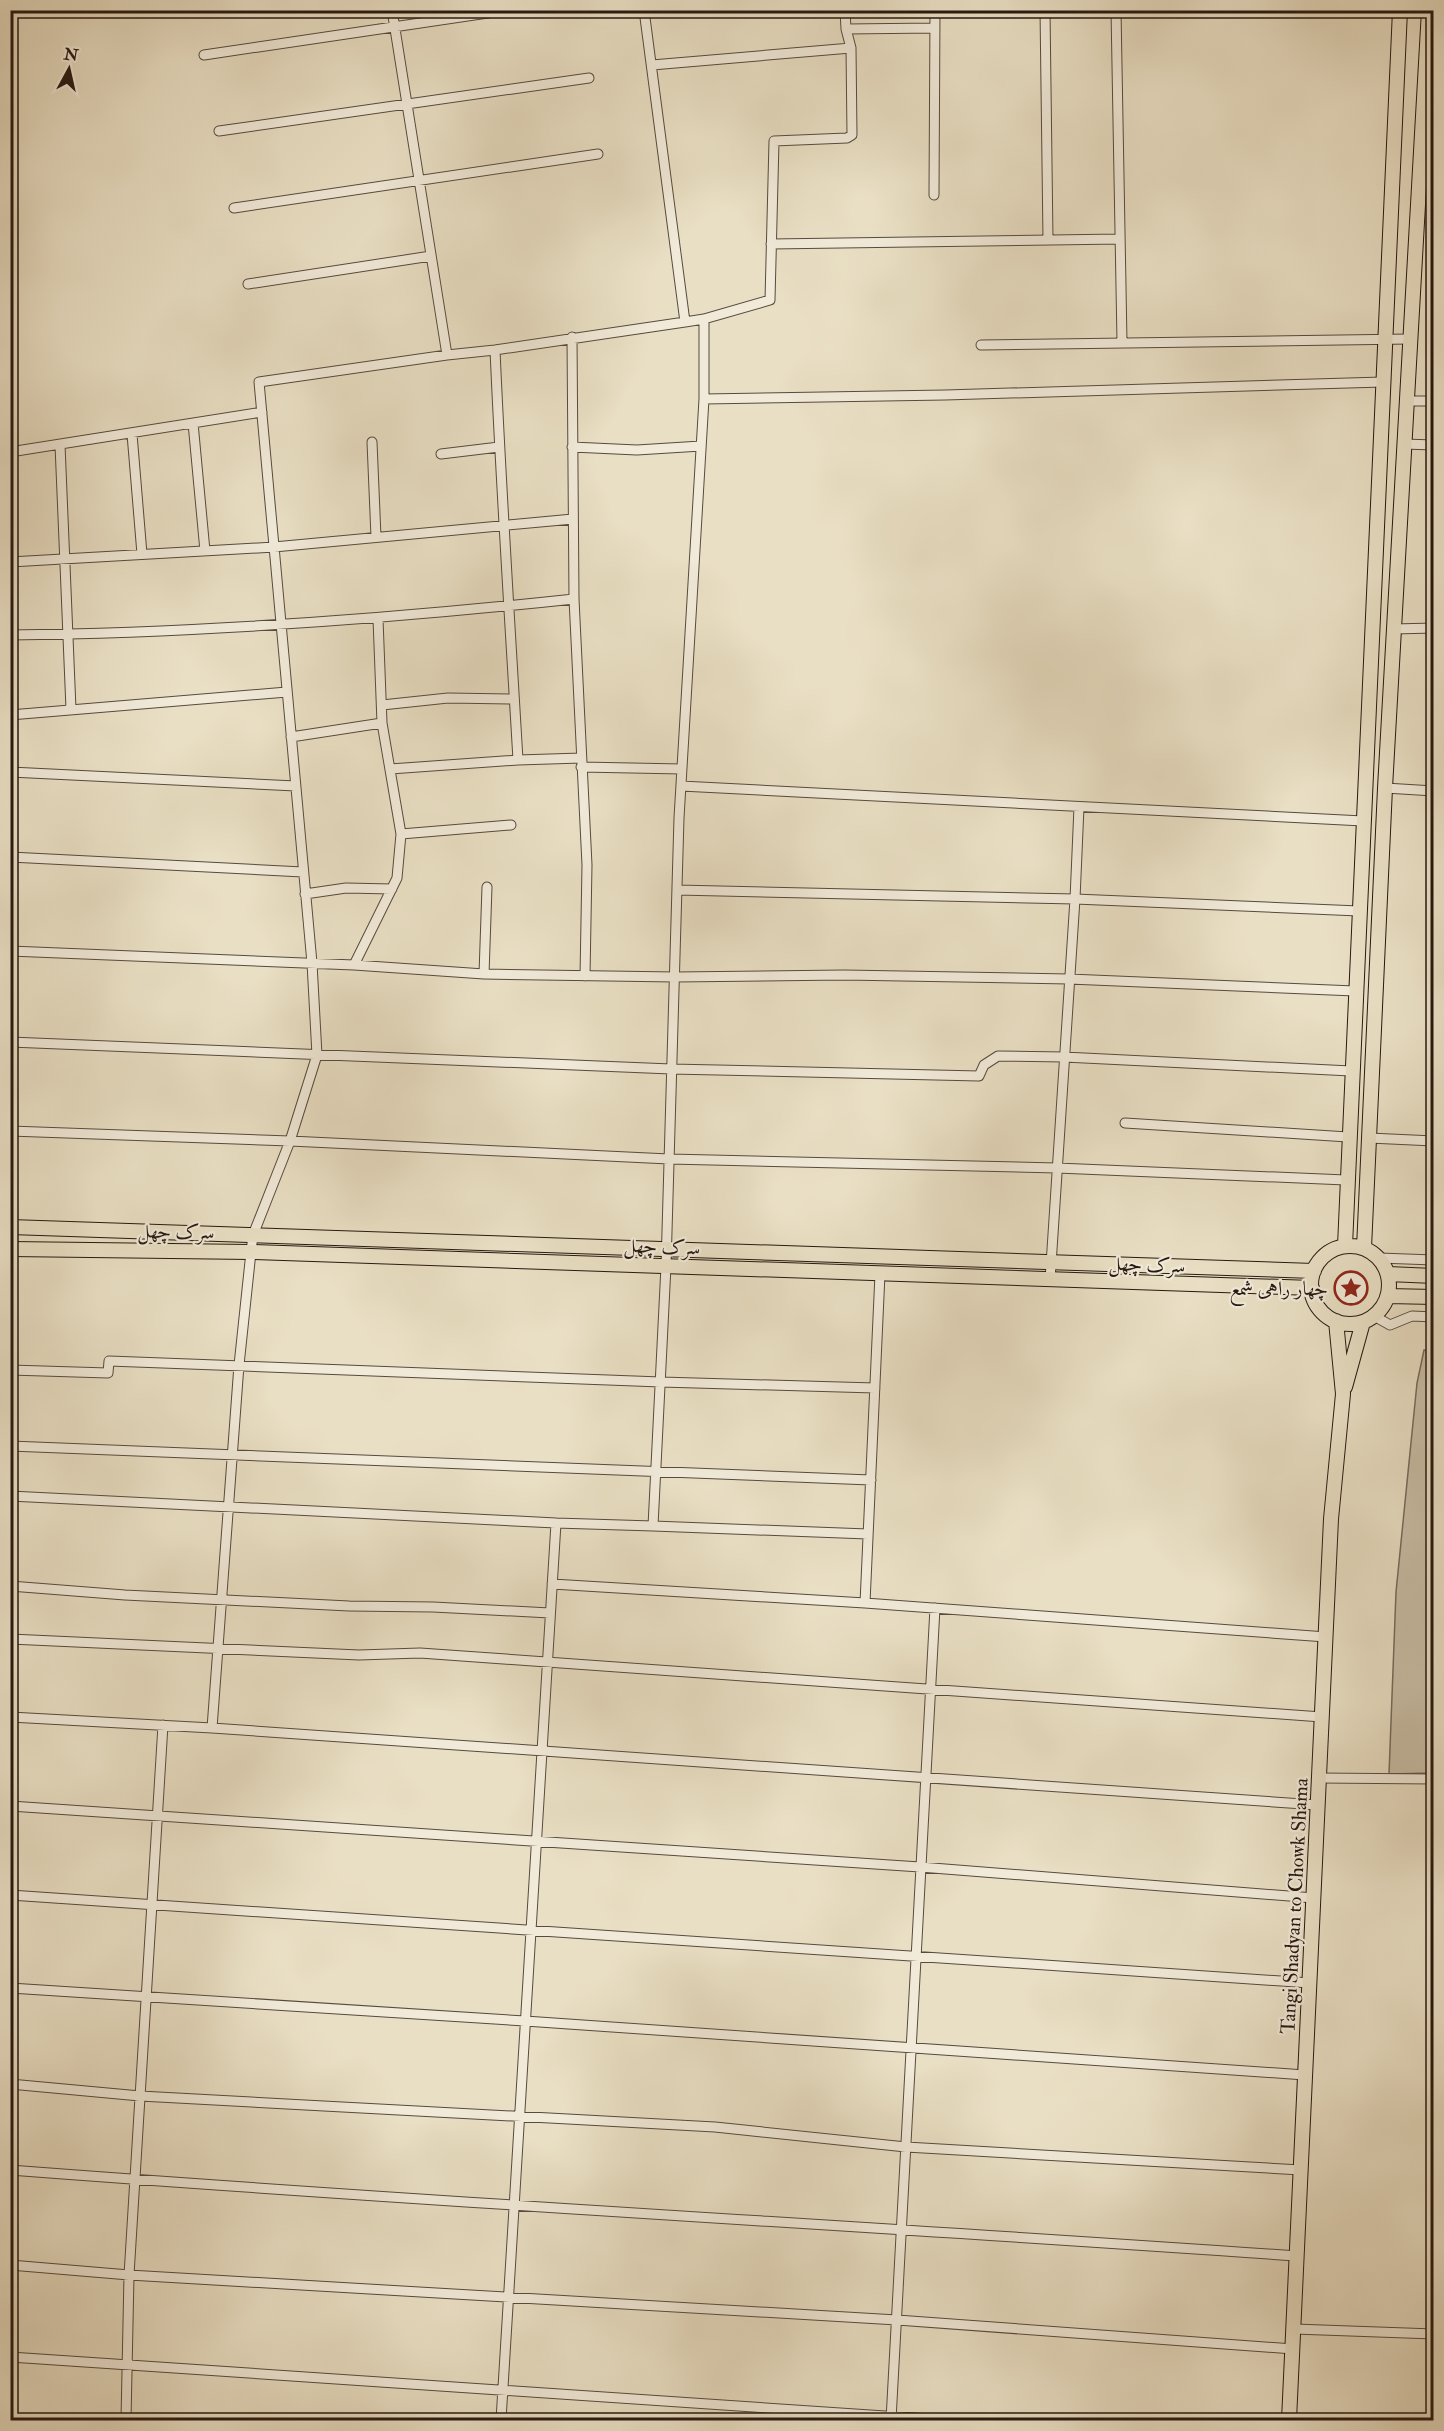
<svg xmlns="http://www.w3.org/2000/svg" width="1444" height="2431" viewBox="0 0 1444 2431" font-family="'IM FELL Double Pica',Amiri,serif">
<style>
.pitch{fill:#c8bda6;stroke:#776a5c;stroke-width:1.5}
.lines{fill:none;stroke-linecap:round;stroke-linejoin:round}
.street-casing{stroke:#574a3e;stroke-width:11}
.primary-casing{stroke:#261811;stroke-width:16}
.street{stroke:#f1ead9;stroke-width:9}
.primary{stroke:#e9dfc4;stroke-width:14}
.labels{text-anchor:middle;stroke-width:4.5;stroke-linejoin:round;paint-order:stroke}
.street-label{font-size:20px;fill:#261811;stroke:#f1ead9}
.poi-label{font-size:20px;fill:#261811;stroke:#f1ead9;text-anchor:end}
</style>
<rect width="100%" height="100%" fill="#e9dfc4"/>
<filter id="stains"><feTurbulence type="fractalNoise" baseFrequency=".00333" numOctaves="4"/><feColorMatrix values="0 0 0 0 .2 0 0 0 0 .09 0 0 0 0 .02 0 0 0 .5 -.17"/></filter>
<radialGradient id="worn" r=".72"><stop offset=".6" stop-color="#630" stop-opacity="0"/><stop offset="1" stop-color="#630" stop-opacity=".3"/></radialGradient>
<path class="pitch" d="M1424,1350H1434L1433,1773L1389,1774L1396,1592L1417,1383Z"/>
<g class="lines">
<g class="street-casing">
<path id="street" d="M392,10L447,355
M1045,10L1048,240
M1116,10L1122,342
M846,29L935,28
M204,55L508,10
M652,65L851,48
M219,131L589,78
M934,195L935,10
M234,208L598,154
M771,244L1120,239
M248,284L431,256
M704,319L770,300L774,141L847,138L852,135L851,48L846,29L845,10
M572,337L574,599L587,865L585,976
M981,345L1410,339
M704,399L945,395L1383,382
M1406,401H1434
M193,423L205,551
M132,434L142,554
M372,442L376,537
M1404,444L1434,445
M60,445L71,709
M572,447L637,450L701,446
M10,452L262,412
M441,454L499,447
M10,562L274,547L573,519
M1394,629L1434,628
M10,635C199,633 387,619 574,599
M382,705L448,698L514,699
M10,715L287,692
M291,737L382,723
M518,760L581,758
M581,767L682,769
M390,769L518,760C510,624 501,487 495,350
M10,772L296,786
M681,786L1363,821
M1385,788L1434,791
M401,834L511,825
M10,857L303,872
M677,890L1075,899L1359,911
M305,894L346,888L392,889
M10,951L354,965L484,974L675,977L844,975L1069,979L1355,991
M354,965L397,878L401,834L382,723L378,619
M484,974L487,887
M10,1042L671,1069L979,1076L984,1065L998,1056L1064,1057L1351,1071
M1125,1123L1348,1137
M10,1131L290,1141L669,1159L1057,1168L1346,1180
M1369,1138L1434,1141
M1379,1258L1434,1260
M1050,1280L1075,899L1079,807
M1374,1316L1390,1325L1412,1316L1434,1317
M10,1370L108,1373L109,1361L661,1382L875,1388
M10,1446L871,1480
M10,1496L556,1523
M653,1526L868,1534
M552,1584L865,1603L1326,1637
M10,1586L125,1595L349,1606L433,1607L550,1613
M865,1603L880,1274
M10,1639L359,1655L420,1653L1322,1717
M10,1717L212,1728L1318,1805
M212,1728L239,1365L251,1252L253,1235L290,1141L317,1055L312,963L259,382L447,355L495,350L685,322
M1319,1778L1434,1779
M10,1806L920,1867L1314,1898
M10,1895L1310,1983
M10,1988L525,2021L1305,2075
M10,2084L140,2096L715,2127L906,2147L1301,2170
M10,2170C439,2203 868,2226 1297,2256
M10,2265L129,2275L897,2320L1293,2349
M1294,2329L1434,2334
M10,2357L945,2420
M126,2420L129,2275L163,1725
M501,2420L556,1523L653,1526L666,1266L679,818L704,399V319L685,322L644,10
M891,2420L935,1608"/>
</g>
<g class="primary-casing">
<path id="primary" d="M10,1227L1314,1271
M1345,1246L1400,10
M1311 1285a39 39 0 1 1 78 0a39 39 0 1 1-78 0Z
M1364,1248L1385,788L1429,10
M10,1249L251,1252L1312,1288
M1388,1274L1434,1276
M1388,1296L1434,1297
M1345,1387L1363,1322
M1289,2420L1331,1519L1343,1394L1336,1321"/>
</g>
<use href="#street" class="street"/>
<use href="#primary" class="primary"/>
</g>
<defs>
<g id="sight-ring" transform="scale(1.725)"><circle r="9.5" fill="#f1ead9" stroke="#8f2418" stroke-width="1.5"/><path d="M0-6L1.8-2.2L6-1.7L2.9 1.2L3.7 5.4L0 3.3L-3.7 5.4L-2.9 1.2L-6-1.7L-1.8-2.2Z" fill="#8f2418"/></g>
</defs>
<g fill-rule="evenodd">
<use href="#sight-ring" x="1351" y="1288"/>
</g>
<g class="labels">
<g class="street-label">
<text transform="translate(176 1231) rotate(1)" y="7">سرک چهل</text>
<text transform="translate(662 1246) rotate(2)" y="7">سرک چهل</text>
<text transform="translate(1147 1264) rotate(2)" y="7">سرک چهل</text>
<text transform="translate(1294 1906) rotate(-87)" y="7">Tangi Shadyan to Chowk Shama</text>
</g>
<g class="poi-label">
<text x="1328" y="1295">چهار راهی شمع</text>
</g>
</g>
<rect width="1444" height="2431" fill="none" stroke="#e9dfc4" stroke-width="36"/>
<rect x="12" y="12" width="1420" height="2407" fill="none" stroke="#261811" stroke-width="3"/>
<rect x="18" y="18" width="1408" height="2395" fill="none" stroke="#261811" stroke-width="1.5"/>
<g transform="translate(69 69) rotate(8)" stroke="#f1ead9" stroke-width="4.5" paint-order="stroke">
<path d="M0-4.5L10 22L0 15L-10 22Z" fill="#261811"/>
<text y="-9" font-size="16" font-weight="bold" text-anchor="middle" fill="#261811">N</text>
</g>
<rect width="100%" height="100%" filter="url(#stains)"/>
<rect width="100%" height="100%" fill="url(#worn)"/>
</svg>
